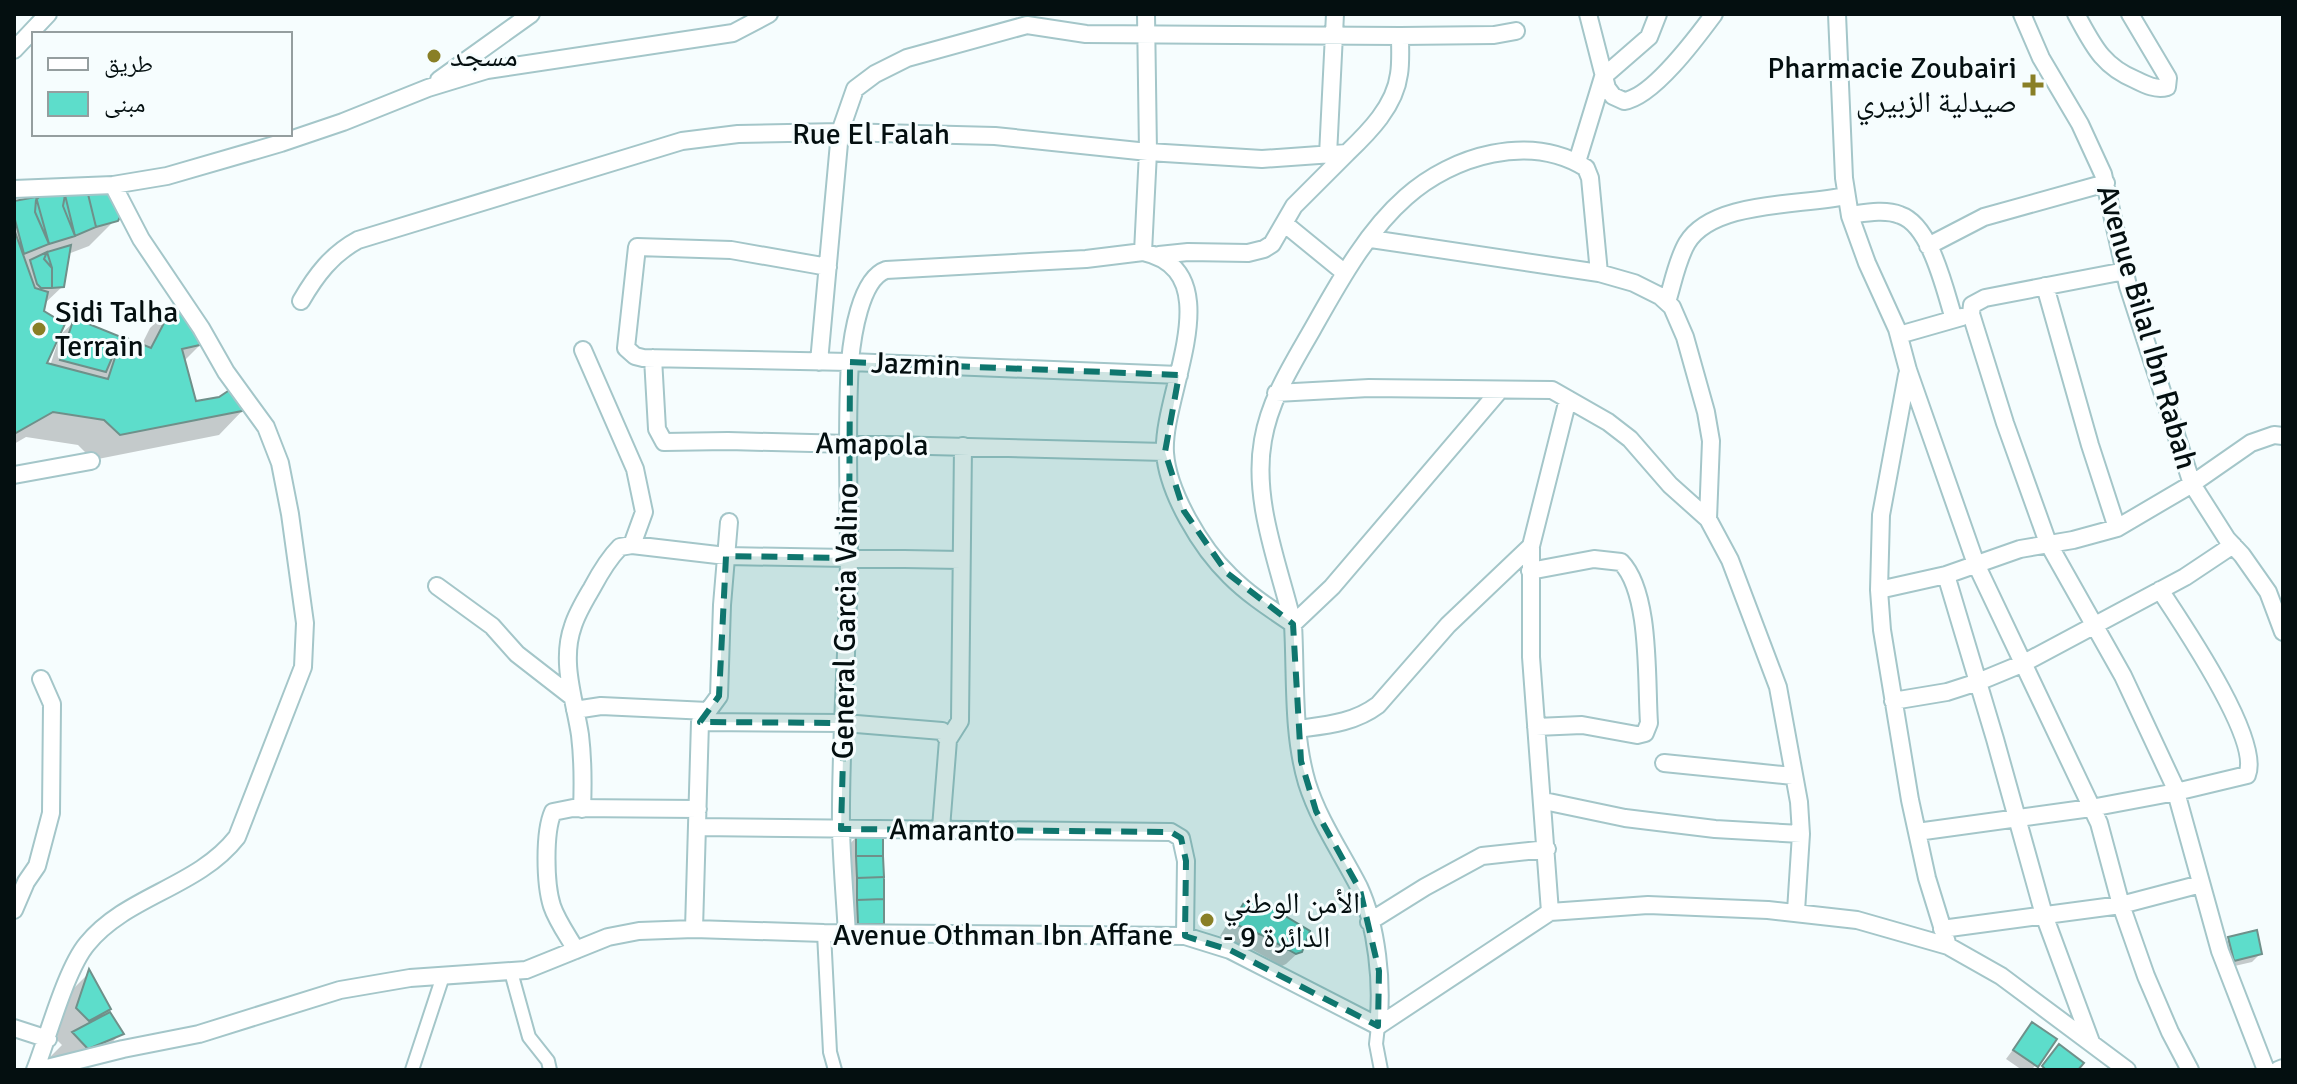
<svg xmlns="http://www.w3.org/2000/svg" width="2297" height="1084" viewBox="0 0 2297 1084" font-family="Signika,'Noto Naskh Arabic',sans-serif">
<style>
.shadow{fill:#0003}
.building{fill:#5dddcb;stroke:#6f908a;stroke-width:2}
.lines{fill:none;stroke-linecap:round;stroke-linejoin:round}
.pedestrian-casing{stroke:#a4c6c9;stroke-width:16}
.minor-casing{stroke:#a4c6c9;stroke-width:20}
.pedestrian{stroke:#fff;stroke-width:12}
.minor{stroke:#fff;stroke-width:16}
.marked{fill:#0f766e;fill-opacity:0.2;stroke:#0f766e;stroke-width:6;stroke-dasharray:16 10;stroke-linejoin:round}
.poi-dot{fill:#897f26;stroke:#f6fdfe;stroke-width:3}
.labels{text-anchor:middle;stroke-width:6;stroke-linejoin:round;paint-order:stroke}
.poi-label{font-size:30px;fill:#040f10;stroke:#f6fdfe;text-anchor:start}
.street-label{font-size:30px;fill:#040f10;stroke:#f6fdfe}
</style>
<rect width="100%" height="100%" fill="#f6fdfe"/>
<path class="shadow" d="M14,204L116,219L89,246L68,254L63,286L43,305L44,364L50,366L60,335L75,321L141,346L150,328L176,303L201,344L183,362L195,404L244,409L219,435L93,460L78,445L26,437L14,444Z
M857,836L882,923L874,931L850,932L849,845Z
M1247,901L1300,951L1286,964L1282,966L1251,949L1220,936L1233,914Z
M2229,939L2260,954L2252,962L2226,968L2221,948Z
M89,973L108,1008L96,1020L121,1033L96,1059L58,1070L48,1059L62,1045L51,1034L64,998Z
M2032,1024L2036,1065L2031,1070H2022L2006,1059Z"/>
<path class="building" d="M111,191L123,211L118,221L96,227L88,194Z
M74,194H88L96,227L75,236L63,206L65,195Z
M65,195L75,236L49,244L35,212L36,200L40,196Z
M36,197L49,244L24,254L14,216V201Z
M14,229L35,288L48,292L44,311L65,324L47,363L108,379L122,336L151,348L176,300L204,344L182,349L196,401L219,397L231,389L247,410L120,435L104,420L53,412L14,434Z
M71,245L64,287L52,288V268L44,259L47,252Z
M47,252L52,268V288H41L37,284L30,260Z
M74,318L121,337L106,372L60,360Z
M856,834H883V856H856Z
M856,856H883L884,877L857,878Z
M884,877V899L857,900V878Z
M884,899V924H858L857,900Z
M1246,899L1262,902L1310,931L1302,952L1296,954L1264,936L1232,923Z
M2257,930L2262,954L2234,961L2228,937Z
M89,969L111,1009L89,1021L76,1008Z
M110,1012L124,1034L88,1049L72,1032Z
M2032,1022L2057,1039L2038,1067L2013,1050Z
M2059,1044L2084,1063L2078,1070H2046L2042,1066Z"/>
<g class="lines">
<g class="pedestrian-casing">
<path id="pedestrian" d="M824,933L830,1052L835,1070
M511,972L529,1037L548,1061L550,1070
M1378,1026L1376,1044L1381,1070
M412,1070L443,976"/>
</g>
<g class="minor-casing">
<path id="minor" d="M1146,14L1148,152L1143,252C1233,272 1161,394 1165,453C1168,493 1201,548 1230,576C1249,595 1271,609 1293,624C1296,676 1292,733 1307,783C1319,821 1341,852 1359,887C1377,926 1383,984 1378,1026
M1588,14L1607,88L1613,96L1624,101C1653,97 1697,37 1714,14
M1837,14L1844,178L1850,216L1867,263L1897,329L1908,370L1976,564L2099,823L2121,905L2146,976L2170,1032L2190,1070
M2022,14L2041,58L2080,124L2103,174L2128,286L2192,484L2227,539L2242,555L2268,592L2283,632
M2076,14C2093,45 2102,66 2136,80C2146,85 2156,90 2167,87L2168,78L2130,14
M14,50L48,14
M439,80L531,14
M1328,155L1335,14
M1577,162L1603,77L1649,37L1658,14
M14,189L113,185L167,176L281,143L343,122L428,88L487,70L733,33L769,14
M1850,215C1865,213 1885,209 1900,215C1931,225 1945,291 1954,319
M1285,224L1345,273
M1371,239L1599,273L1634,283L1660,296L1672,307L1685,337L1706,412L1711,441L1708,519L1730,560L1778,687L1799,802L1801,834L1796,911
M1928,246L1984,217L2106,183
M1159,255L1188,252L1248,253L1264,249L1272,244L1294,206L1347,153
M828,267L731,250L637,247L626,348L635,356L643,358L850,362L1179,375
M2125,271L1985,298L1972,305L1971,314L2005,423L2048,543L2123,676L2174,785L2220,951L2266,1070
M2045,286L2090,445L2117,528
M301,301C316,275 332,254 358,240L682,141L738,134L840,132L995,136L1148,152L1262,159L1347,153C1369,132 1395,106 1399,74C1401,62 1400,48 1400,36
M1667,302C1673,283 1677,260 1687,243C1713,200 1802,206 1845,196
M1899,335L1962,317
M583,350L635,469L644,512L632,545
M653,358L657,429L664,442L728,441L1165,452
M819,362L840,132L855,89L875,74L907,58L1027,25L1086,34L1400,36L1494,35L1516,31
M1907,375L1881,515L1879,590L1882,630L1910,800L1927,878L1948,946
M1276,393L1369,388L1552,390L1608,422L1630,439L1670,485L1708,519
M14,475L91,461
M1530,571L1594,559L1621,562C1651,593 1646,680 1649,723L1645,733L1637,735L1582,725L1536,727
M1946,575L1995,739L2044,915L2091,1042
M437,586L492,626L517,654L571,696
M1879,590L1946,575L2020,549L2073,540L2117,528L2192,484L2251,443L2274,435L2283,436
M1293,624C1279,565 1252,501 1263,440C1270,399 1292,365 1312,330C1338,284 1366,232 1406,197C1453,155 1530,133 1586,168L1590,178L1599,273
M1293,624L1332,587L1500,390
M1893,701L1947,692L1978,682L2024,663L2185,577L2233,545
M575,710L601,706L708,711
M700,722L844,723L942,731L948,740L941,828
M1298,729C1327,725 1354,723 1378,705L1448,625L1531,546
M948,740L960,721L963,446
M1664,763L1793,776
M1544,801L1625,818L1715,829L1801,834
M582,809C583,785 583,760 580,735C575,701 560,662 573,626C577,613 585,600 592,588C600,573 608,559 620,547L632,545L726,556L961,560
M697,827L1171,832L1181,838L1186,861L1185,936
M1917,832L2091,808L2176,792L2247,775C2262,740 2181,622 2160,590
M14,910L26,882L37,866L51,813L52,704L41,679
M1550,912L1531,657V546L1568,399
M1369,922L1425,887L1482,856L1547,849
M694,929L700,722L719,696L722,605L729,522
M1942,929L2121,905L2201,884
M847,934C845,899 842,865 841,830C840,739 848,648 849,557C849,492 846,427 850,362C852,338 860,279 886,270L1086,259L1143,252
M576,950C568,936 557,921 552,906C545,884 544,832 553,812L573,808L698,809
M1378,1026L1550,912L1648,905L1768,910L1857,920L1948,946L2001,976L2127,1070
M14,1028L48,1039
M35,1070C48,1037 66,969 87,944C127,895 197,888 237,837L303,667L305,623L290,514L280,463L266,427L226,372L201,328L141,239L113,185
M39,1070L123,1049L199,1034L340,990L410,978L526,970L608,937L639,931L694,929L824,933L1185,936L1230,950L1378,1026
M2278,1070L2283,1068"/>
</g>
<use href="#pedestrian" class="pedestrian"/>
<use href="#minor" class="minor"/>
</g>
<path class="marked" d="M850,362L1179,375L1165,452L1184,511L1227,573L1293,624L1301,761L1316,811L1360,890L1379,971L1378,1026L1230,950L1185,936L1186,861L1181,838L1171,832L841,829L844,723L700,722L719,696L726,556L849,558Z"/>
<g class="poi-dot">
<circle cx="434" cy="56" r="8"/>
<path d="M2029 73h8v8h8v8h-8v8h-8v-8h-8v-8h8z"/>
<circle cx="39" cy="329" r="8"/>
<circle cx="1207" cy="920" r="8"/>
</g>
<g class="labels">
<g class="poi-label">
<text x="450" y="66">مسجد</text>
<text x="2017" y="78" text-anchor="end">Pharmacie Zoubairi<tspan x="2017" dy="34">صيدلية الزبيري</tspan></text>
<text x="55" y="322">Sidi Talha<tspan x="55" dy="34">Terrain</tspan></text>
<text x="1223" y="913">الأمن الوطني<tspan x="1223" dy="34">- الدائرة 9</tspan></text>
</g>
<g class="street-label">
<text x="871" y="144">Rue El Falah</text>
<text transform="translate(2147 327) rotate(74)" y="10">Avenue Bilal Ibn Rabah</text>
<text transform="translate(916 364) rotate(2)" y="10">Jazmin</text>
<text transform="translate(872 444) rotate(1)" y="10">Amapola</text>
<text transform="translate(845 621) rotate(-89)" y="10">General Garcia Valino</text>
<text transform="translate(952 830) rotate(1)" y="10">Amaranto</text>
<text x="1003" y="945">Avenue Othman Ibn Affane</text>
</g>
</g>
<rect width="2297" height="1084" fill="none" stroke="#040f10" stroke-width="32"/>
<rect x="32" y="32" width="260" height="104" fill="#f6fdfe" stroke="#959e9f" stroke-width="2"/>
<rect x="48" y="58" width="40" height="12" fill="#ffffff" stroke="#959e9f" stroke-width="2"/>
<text x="104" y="72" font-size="24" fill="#040f10">طريق</text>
<rect x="48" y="92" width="40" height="24" fill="#5dddcb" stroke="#959e9f" stroke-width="2"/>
<text x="104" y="112" font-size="24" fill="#040f10">مبنى</text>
</svg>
